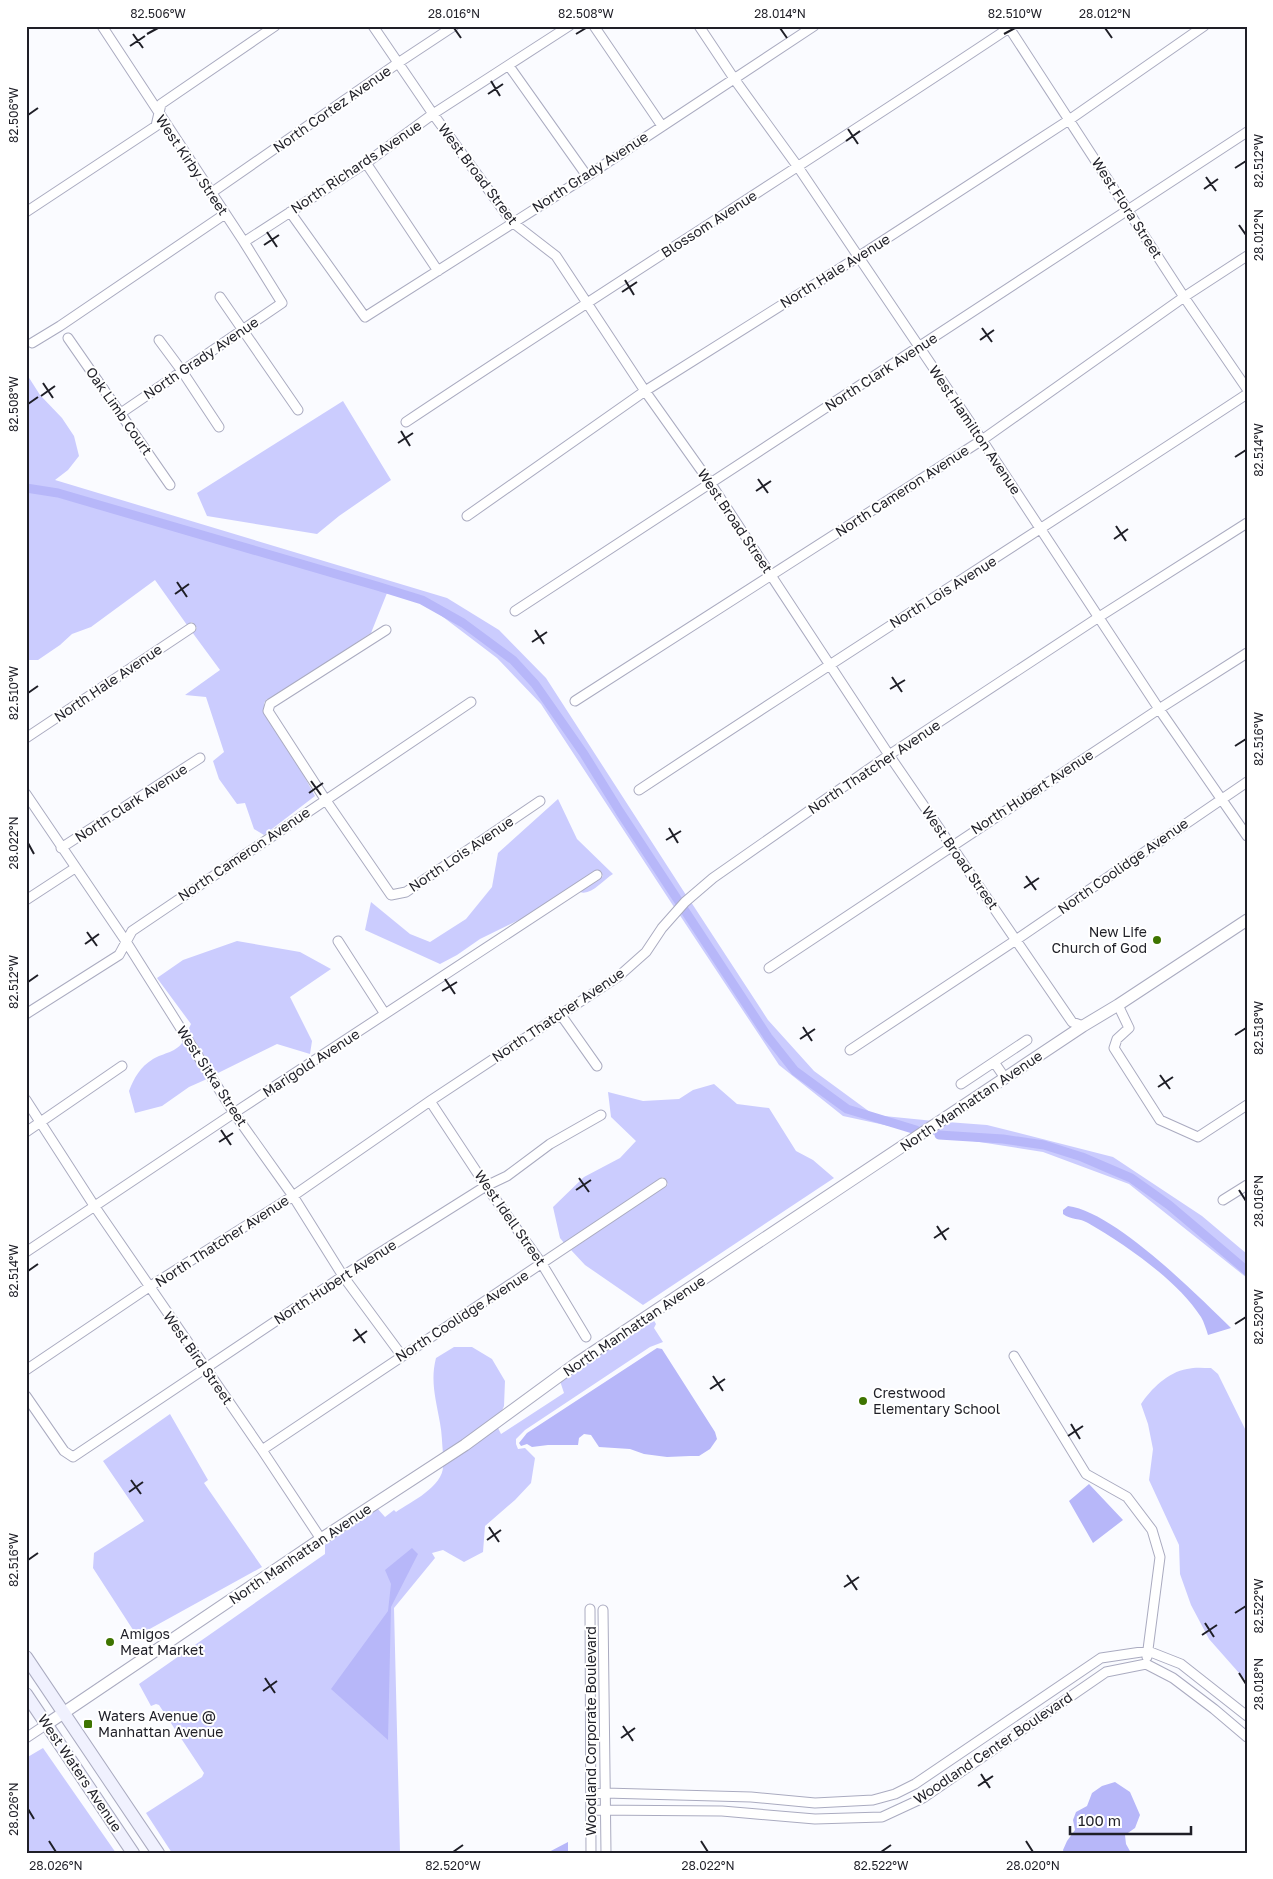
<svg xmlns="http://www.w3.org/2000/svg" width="1273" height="1879" viewBox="0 0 1273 1879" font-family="'Golos Text',sans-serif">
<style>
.green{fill:#cbccfe}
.water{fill:#b7b7f9}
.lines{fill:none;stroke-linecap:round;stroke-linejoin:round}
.canal{stroke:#b7b7f9;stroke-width:9}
.minor-casing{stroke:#aaabc0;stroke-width:11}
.tertiary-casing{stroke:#aaabc0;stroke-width:13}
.secondary-casing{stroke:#aaabc0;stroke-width:14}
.minor{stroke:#fff;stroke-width:9}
.tertiary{stroke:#fff;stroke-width:11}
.secondary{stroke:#f0f1fe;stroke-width:12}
.ticks{fill:none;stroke:#1f1f27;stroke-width:2}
.poi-dot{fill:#3e7400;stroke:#fff;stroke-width:2}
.labels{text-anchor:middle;stroke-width:4;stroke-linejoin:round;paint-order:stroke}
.street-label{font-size:14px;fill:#1f1f27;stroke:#fff}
.poi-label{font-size:14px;fill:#1f1f27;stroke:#fff;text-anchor:start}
.neatline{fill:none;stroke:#1f1f27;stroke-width:2}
.ticks-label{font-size:12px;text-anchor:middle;fill:#1f1f27}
</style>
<rect width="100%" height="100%" fill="#fafbff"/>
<path class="green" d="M26,373L40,395L62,418L74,436L79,456L68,470L55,480L447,598L499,630L546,678L686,895L674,907L541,704L497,658L426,604L387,593L371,633L270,700L267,699L264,703V714L304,776L315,796L264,835L254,829L245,803L237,804L219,779L213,761L224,752L206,697L185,695L220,670L192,632L197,628L192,622L187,625L155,580L91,627L72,634L60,645L38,660H26Z
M343,401L391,480L339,516L317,534L207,516L197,493Z
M558,799L577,839L613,874C603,880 591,896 580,892L603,876L599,870L525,917L480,939L457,955L440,964L365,930L371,902L410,934L430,942L466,919L492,887L498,853Z
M691,902L768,1020L814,1071L874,1115L934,1121L917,1132L843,1116L779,1065L679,914Z
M237,941L300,952L331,969L290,997L312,1041L310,1054L277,1044L216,1074L188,1030L191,1024L157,978L183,960Z
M183,1041L207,1079L189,1087L162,1106L135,1113L129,1091C134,1078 140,1067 153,1059C163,1053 178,1052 183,1041Z
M714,1084L737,1104L769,1108L796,1151L813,1160L834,1178L643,1305L585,1265L571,1250L668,1184L663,1177L565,1244L560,1238L553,1207L584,1177L620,1158L636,1141L611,1117L608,1092L643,1101L679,1099L693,1090Z
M947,1122L987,1125L1113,1157L1202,1216L1247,1254V1278L1129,1184L1043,1152L928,1134Z
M653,1319L656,1324L654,1328L663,1342L650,1347L525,1430L516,1439V1444L518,1449L525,1448L535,1458L531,1483L515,1500L485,1526L483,1552L464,1562L443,1550L432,1553L435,1558L394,1608L400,1853H172L146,1813L202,1777L204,1773L159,1705L156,1704L151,1706L139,1684L325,1554V1542L377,1508L385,1517L394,1510L396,1512C411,1502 445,1486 443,1464L497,1426L501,1434L564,1393L560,1381Z
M454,1347H472L492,1359L505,1381L504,1406L501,1413L443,1454C442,1444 442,1433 440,1423C436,1400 430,1381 436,1358Z
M1211,1368L1218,1374L1247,1433V1682L1209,1639L1191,1605L1180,1574L1179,1545L1149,1480L1153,1449L1148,1424L1141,1404C1151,1389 1168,1372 1187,1369C1195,1367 1203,1368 1211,1368Z
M170,1414L208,1480L204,1483L262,1567L137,1636L93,1568L94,1553L144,1521L103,1461Z
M43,1748L116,1853H26V1758Z"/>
<path class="water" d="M1068,1206C1115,1212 1196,1294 1231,1328L1208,1335C1206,1329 1204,1322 1201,1317C1177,1280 1126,1245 1088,1223C1080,1218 1071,1220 1063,1214V1210Z
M657,1348L662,1349L715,1432L717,1439L710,1449L699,1456H690L667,1457L644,1454L630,1449L599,1447L591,1435L584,1434L579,1438L578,1445H548L532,1447L527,1444L521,1446L519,1443L527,1433Z
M1089,1484L1123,1520L1093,1543L1069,1501Z
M412,1548L418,1554L391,1607L388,1740L331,1689L388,1611L391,1584L385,1570Z
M1115,1782L1130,1792L1140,1815L1135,1828L1125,1835L1126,1844L1131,1853H1064L1063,1850L1067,1841L1075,1830L1073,1820L1076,1812L1087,1806L1092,1793L1102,1786Z
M568,1842V1853H547Z"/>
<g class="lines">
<path class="canal" d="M26,488L58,493L377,586L422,600L463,623L513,660L535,684L584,754L620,812L768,1037L795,1071L847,1109L916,1130
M939,1135L1003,1139L1044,1145L1082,1157L1131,1178L1169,1205L1247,1271"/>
<g class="minor-casing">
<path id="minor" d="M102,26L244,242L282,303L121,413
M373,26L433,114L512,222L556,256L645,391L711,484L889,755L1072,1022L1083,1026
M594,26L662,126
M699,26L735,80L798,167L982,440L1159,709L1247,836
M1008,26L1184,297L1247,389
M509,66L587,176
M366,163L438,271
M211,193L398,63L454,26
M26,212L156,126L161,104L275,26
M290,212L365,317L587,176L814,26
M244,242L366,163L433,114L569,26
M220,297L298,410
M68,338L170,485
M159,340L182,371L219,427
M32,343L60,326L225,214
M406,422C607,288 811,160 1012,26
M467,516L645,391L858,257L1069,120L1204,26
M515,611L1247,132
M386,630L270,704L268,711L325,799L391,895L406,892L540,801
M575,701L982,440L1184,297L1247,256
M26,738L191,628
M639,790C841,656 1045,527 1247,394
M26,794L125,940L234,1113L293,1196L343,1276L402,1356
M61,848L200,758
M26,900L75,868
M338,941L385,1014
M769,968L1159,709L1247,653
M1118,1005L1129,1028L1117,1039L1114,1048L1160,1120L1198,1137L1247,1105
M26,1014L119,955L132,931L471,702
M561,1015L597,1066
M850,1050L1016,940L1247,782
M994,1062L1005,1078
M961,1084L1027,1040
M26,1100L95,1207L262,1450L321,1539
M430,1101L486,1186L542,1264L586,1337
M26,1132L122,1066
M1223,1200L1247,1185
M26,1252L234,1113L597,875
M1014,1356L1086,1474L1127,1497L1152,1530L1160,1557L1147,1657
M26,1370L149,1287L293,1196L430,1101L619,976L646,952L662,928L685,902L713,878L889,755L1099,617L1247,523
M26,1396L64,1451L73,1457L343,1276L486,1186L507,1176L550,1144L601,1115
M262,1450L662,1183
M590,1609L591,1853
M603,1610L606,1853
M26,1738L47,1724
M592,1794L605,1793L751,1797L815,1803L873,1800L895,1794L915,1784L1101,1658L1148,1651L1181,1664L1247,1716
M592,1810L722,1811L815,1819L882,1817L923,1798L1106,1672L1146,1664L1173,1678L1214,1709L1247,1737"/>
</g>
<g class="tertiary-casing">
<path id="tertiary" d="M47,1724L321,1539L465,1445L577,1363L1083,1026L1118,1005L1247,920"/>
</g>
<g class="secondary-casing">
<path id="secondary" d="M26,1657L158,1853
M26,1694L133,1853"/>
</g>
<use href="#minor" class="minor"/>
<use href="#tertiary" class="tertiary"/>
<use href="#secondary" class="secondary"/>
</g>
<path class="ticks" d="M454,28L461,38M780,28L787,38M1105,28L1112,38M133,34L143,48M147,34L158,28M576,34L586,28M1004,34L1015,28M130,46L145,36M491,81L500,96M488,94L503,84M28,115L38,108M848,129L858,144M846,141L860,131M1235,168L1246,161M1206,177L1216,191M1204,189L1218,179M1239,225L1246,235M267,232L277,247M264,245L279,235M625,280L634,295M622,292L637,282M982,328L992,342M980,340L994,330M43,383L53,398M41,396L55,386M28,404L38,397M401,431L410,446M398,443L413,433M1235,457L1246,450M758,479L768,493M756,491L771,481M1116,526L1126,541M1114,539L1128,529M177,582L187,597M175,594L189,584M535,630L544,644M532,642L547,632M892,677L902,692M890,689L905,680M28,693L38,686M1235,746L1246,739M311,781L321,795M309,793L323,783M669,828L678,843M666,840L681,831M28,843L34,854M1026,876L1036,890M1024,888L1039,878M87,932L97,946M85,944L99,934M445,979L455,994M28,982L38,975M442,991L457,982M803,1027L812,1041M1235,1035L1246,1028M800,1039L815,1029M1160,1075L1170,1089M1158,1087L1173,1077M221,1130L231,1145M219,1142L233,1133M579,1178L589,1192M576,1190L591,1180M1239,1190L1246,1201M937,1226L946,1240M934,1238L949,1228M28,1271L38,1264M1235,1324L1246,1317M355,1329L365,1343M353,1341L367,1331M713,1376L723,1391M710,1389L725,1379M1071,1424L1080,1439M1068,1436L1083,1426M131,1480L141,1494M129,1492L143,1482M489,1527L499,1542M487,1540L501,1530M28,1560L38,1553M847,1575L857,1590M844,1587L859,1577M1235,1613L1246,1606M1205,1623L1214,1637M1202,1635L1217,1625M1239,1673L1246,1684M265,1678L275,1693M263,1691L277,1681M623,1726L633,1741M621,1738L635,1728M981,1774L990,1788M978,1786L993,1776M28,1809L34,1819M49,1841L56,1852M701,1841L708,1852M1026,1841L1033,1852M453,1852L463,1845M881,1852L891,1845"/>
<g class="poi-dot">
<circle cx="1157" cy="940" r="5"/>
<circle cx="863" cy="1401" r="5"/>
<circle cx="110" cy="1642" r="5"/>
<rect x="83" y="1719" width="10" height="10" rx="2.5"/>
</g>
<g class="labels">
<g class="street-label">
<text transform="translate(332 109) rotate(-35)" y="5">North Cortez Avenue</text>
<text transform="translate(192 165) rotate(56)" y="5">West Kirby Street</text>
<text transform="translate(356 167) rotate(-34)" y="5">North Richards Avenue</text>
<text transform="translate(590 172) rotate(-33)" y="5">North Grady Avenue</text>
<text transform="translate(478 174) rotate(53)" y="5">West Broad Street</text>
<text transform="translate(1127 208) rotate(57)" y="5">West Flora Street</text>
<text transform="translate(709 224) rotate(-33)" y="5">Blossom Avenue</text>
<text transform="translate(835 271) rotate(-32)" y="5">North Hale Avenue</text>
<text transform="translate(201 358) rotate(-34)" y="5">North Grady Avenue</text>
<text transform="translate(881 372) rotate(-33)" y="5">North Clark Avenue</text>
<text transform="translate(119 411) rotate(55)" y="5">Oak Limb Court</text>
<text transform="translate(975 430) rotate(56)" y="5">West Hamilton Avenue</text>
<text transform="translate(902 491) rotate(-33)" y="5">North Cameron Avenue</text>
<text transform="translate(735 521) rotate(56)" y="5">West Broad Street</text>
<text transform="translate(943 592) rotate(-32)" y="5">North Lois Avenue</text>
<text transform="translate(108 683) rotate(-34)" y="5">North Hale Avenue</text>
<text transform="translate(874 767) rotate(-34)" y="5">North Thatcher Avenue</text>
<text transform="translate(1032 792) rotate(-33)" y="5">North Hubert Avenue</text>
<text transform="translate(131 803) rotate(-33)" y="5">North Clark Avenue</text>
<text transform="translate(244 854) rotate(-34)" y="5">North Cameron Avenue</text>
<text transform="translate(461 854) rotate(-34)" y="5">North Lois Avenue</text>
<text transform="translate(960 858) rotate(55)" y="5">West Broad Street</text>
<text transform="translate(1123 866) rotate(-35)" y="5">North Coolidge Avenue</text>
<text transform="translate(558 1015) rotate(-34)" y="5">North Thatcher Avenue</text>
<text transform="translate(311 1063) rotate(-33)" y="5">Marigold Avenue</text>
<text transform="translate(212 1076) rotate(57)" y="5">West Sitka Street</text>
<text transform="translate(971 1101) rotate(-34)" y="5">North Manhattan Avenue</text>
<text transform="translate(510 1218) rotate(55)" y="5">West Idell Street</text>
<text transform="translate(222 1241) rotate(-33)" y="5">North Thatcher Avenue</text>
<text transform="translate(335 1282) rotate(-33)" y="5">North Hubert Avenue</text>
<text transform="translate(462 1316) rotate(-33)" y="5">North Coolidge Avenue</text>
<text transform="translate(634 1326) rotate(-34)" y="5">North Manhattan Avenue</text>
<text transform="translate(198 1358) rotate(55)" y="5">West Bird Street</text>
<text transform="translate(300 1554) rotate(-34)" y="5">North Manhattan Avenue</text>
<text transform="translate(591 1731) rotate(-90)" y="5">Woodland Corporate Boulevard</text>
<text transform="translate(993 1748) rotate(-34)" y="5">Woodland Center Boulevard</text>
<text transform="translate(80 1773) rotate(56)" y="5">West Waters Avenue</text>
</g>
<g class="poi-label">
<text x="1147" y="937" text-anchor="end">New Life<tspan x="1147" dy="16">Church of God</tspan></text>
<text x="873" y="1398">Crestwood<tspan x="873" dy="16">Elementary School</tspan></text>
<text x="120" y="1639">Amigos<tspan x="120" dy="16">Meat Market</tspan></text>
<text x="98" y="1721">Waters Avenue @<tspan x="98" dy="16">Manhattan Avenue</tspan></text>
</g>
</g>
<rect width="1273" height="1879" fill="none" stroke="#ffffff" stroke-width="55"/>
<path d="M1070 1826v8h121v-8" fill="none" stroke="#1f1f27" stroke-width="2.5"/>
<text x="1078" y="1826" font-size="15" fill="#1f1f27" stroke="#ffffff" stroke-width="4" paint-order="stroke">100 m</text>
<rect x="28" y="28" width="1218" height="1824" class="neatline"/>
<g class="ticks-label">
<text x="158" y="18">82.506°W</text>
<text x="454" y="18">28.016°N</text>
<text x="586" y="18">82.508°W</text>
<text x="780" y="18">28.014°N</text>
<text x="1015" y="18">82.510°W</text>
<text x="1105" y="18">28.012°N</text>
<text transform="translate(14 115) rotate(-90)" y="4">82.506°W</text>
<text transform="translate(1259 161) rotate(-90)" y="4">82.512°W</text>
<text transform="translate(1259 235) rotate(-90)" y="4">28.012°N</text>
<text transform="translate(14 404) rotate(-90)" y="4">82.508°W</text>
<text transform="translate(1259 450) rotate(-90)" y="4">82.514°W</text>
<text transform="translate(14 693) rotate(-90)" y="4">82.510°W</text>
<text transform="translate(1259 739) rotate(-90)" y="4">82.516°W</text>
<text transform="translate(14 843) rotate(-90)" y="4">28.022°N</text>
<text transform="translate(14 982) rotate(-90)" y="4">82.512°W</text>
<text transform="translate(1259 1028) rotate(-90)" y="4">82.518°W</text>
<text transform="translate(1259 1201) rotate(-90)" y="4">28.016°N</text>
<text transform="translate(14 1271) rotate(-90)" y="4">82.514°W</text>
<text transform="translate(1259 1317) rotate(-90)" y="4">82.520°W</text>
<text transform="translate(14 1560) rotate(-90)" y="4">82.516°W</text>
<text transform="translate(1259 1606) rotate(-90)" y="4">82.522°W</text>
<text transform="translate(1259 1684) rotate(-90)" y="4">28.018°N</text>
<text transform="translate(14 1809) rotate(-90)" y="4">28.026°N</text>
<text x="56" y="1870">28.026°N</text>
<text x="453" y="1870">82.520°W</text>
<text x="708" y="1870">28.022°N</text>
<text x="881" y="1870">82.522°W</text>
<text x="1033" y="1870">28.020°N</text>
</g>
</svg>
